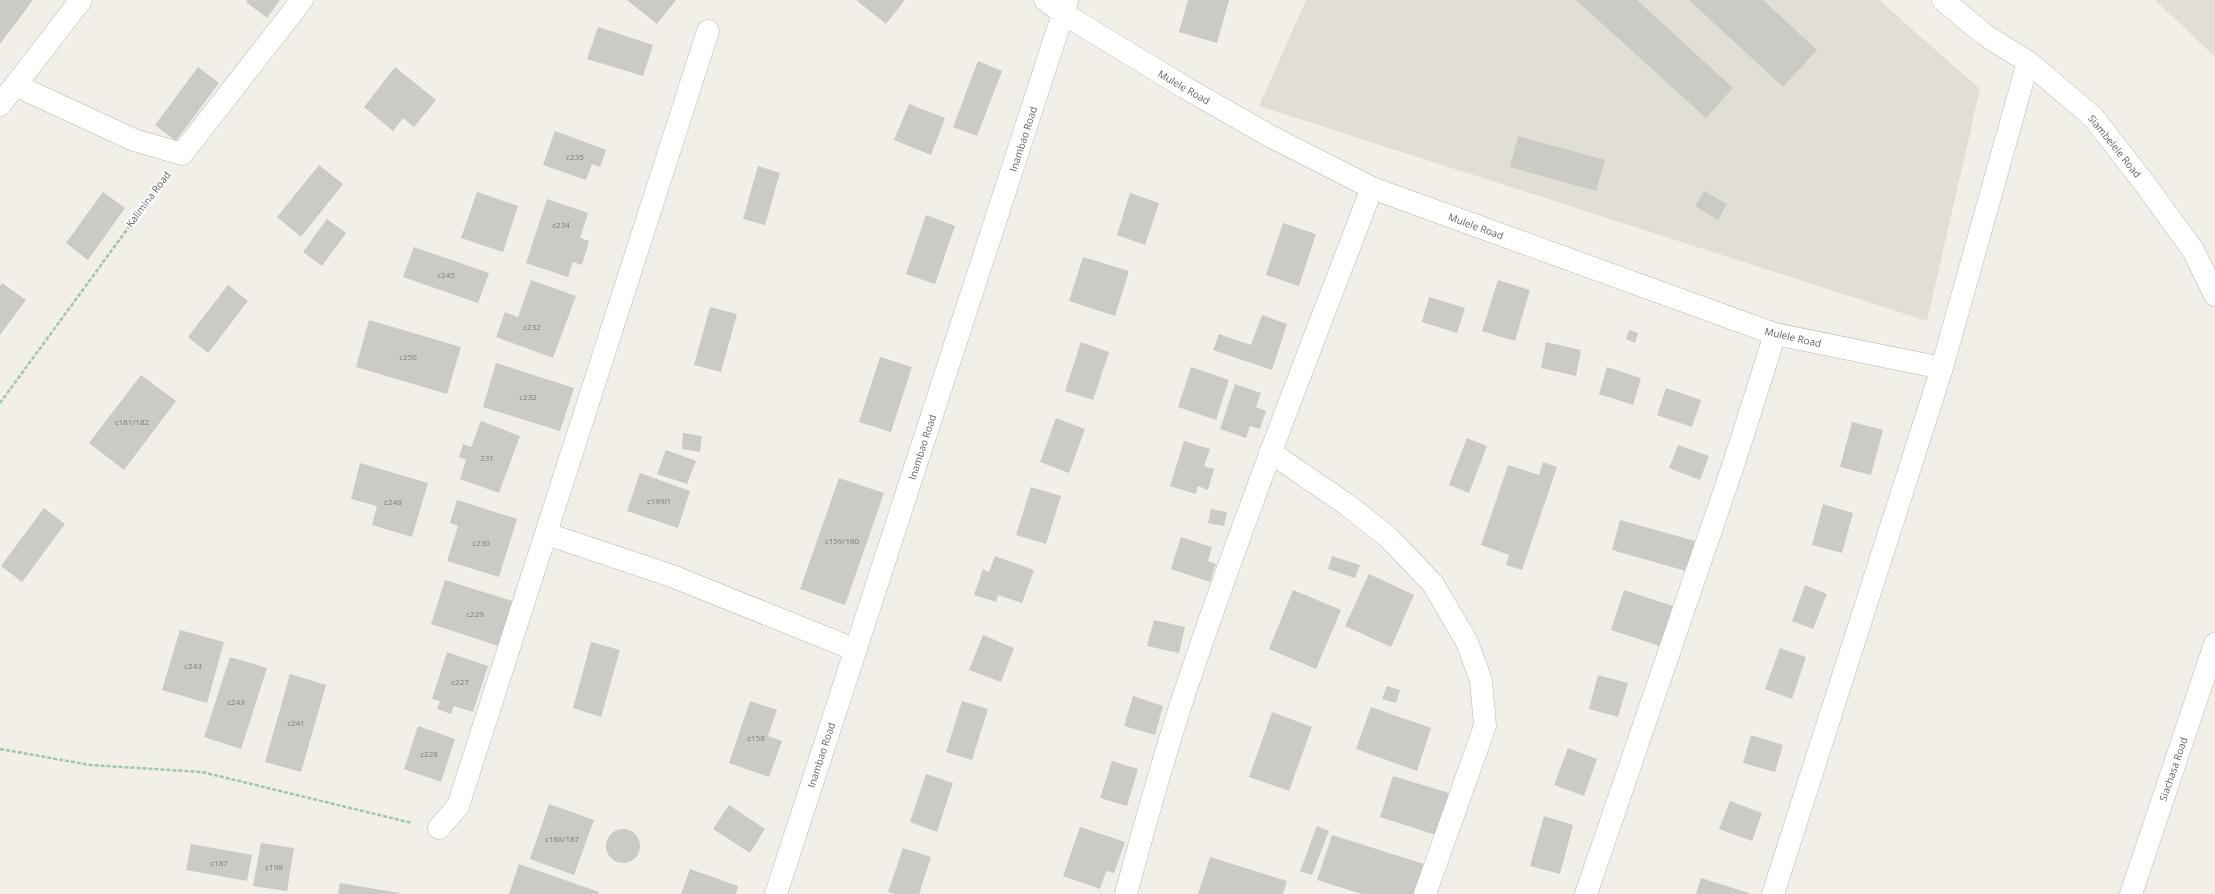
<svg xmlns="http://www.w3.org/2000/svg" width="2215" height="894" viewBox="0 0 2215 894" font-family="'Open Sans',sans-serif">
<style>
.education{fill:#e1ded6}
.building{fill:#cccac5}
.lines{fill:none;stroke-linecap:round;stroke-linejoin:round}
.street-casing{stroke:#b5b8bc;stroke-width:23}
.path{stroke:#9cc7a9;stroke-width:2.5;stroke-dasharray:4 2;stroke-linecap:butt}
.street{stroke:#fff;stroke-width:22}
.labels{text-anchor:middle;stroke-width:4;stroke-linejoin:round;paint-order:stroke}
.number-label{font-size:8px;fill:#7a7d7f}
.street-label{font-size:10px;fill:#5f6368;stroke:#fff}
</style>
<rect width="100%" height="100%" fill="#f1efe8"/>
<path class="education" d="M1306,0H1879L1980,89L1927,321L1259,106Z
M2155,0H2215V57Z"/>
<path class="building" d="M0,0H33L0,44Z
M248,0H280L267,18L246,2Z
M627,0H676L657,24Z
M856,0H905L886,24Z
M1188,0H1229L1217,43L1179,32Z
M1576,0H1637L1733,88L1706,118Z
M1689,0H1763L1817,50L1783,87Z
M598,27L653,45L643,76L587,59Z
M978,61L1002,71L977,136L953,127Z
M198,67L219,83L176,141L155,125Z
M395,67L436,100L414,127L403,118L393,131L364,107Z
M909,104L945,118L931,155L894,140Z
M555,131L606,150L600,167L592,164L586,180L543,165Z
M1518,136L1605,160L1596,191L1510,167Z
M319,165L343,184L301,237L277,217Z
M758,166L780,173L765,225L743,219Z
M1704,191L1727,204L1718,220L1695,206Z
M103,192L125,208L88,260L66,243Z
M477,192L518,206L503,252L461,238Z
M1130,193L1159,203L1145,245L1117,235Z
M547,199L588,213L580,238L589,241L582,265L573,262L568,277L526,263Z
M926,215L955,226L935,284L906,274Z
M327,219L346,233L322,266L303,252Z
M1283,223L1316,234L1299,286L1266,275Z
M414,247L489,273L478,303L403,277Z
M1083,257L1129,271L1115,316L1069,301Z
M531,280L576,296L553,358L496,337L505,312L518,317Z
M1498,280L1530,290L1515,341L1482,331Z
M2,283L26,300L0,335V286Z
M228,285L248,301L208,353L188,337Z
M1429,297L1465,308L1457,333L1422,322Z
M710,307L737,314L721,372L694,365Z
M1262,315L1287,324L1272,370L1213,350L1219,334L1251,345Z
M369,320L461,347L447,394L356,367Z
M1629,330L1638,333L1635,343L1626,339Z
M1081,342L1109,352L1093,400L1065,391Z
M1546,342L1581,350L1576,376L1541,368Z
M880,357L912,367L891,432L859,422Z
M496,363L574,388L560,431L483,407Z
M1191,367L1229,380L1216,420L1178,407Z
M1607,367L1641,378L1633,405L1599,394Z
M141,375L176,401L124,470L89,443Z
M1235,384L1261,393L1256,407L1266,411L1260,429L1250,426L1246,438L1220,429Z
M1666,388L1701,400L1692,427L1657,415Z
M1056,418L1085,429L1069,473L1040,462Z
M481,421L520,436L499,493L460,479L466,460L459,457L463,444L471,447Z
M1852,422L1883,430L1871,475L1840,467Z
M683,433L702,436L700,452L682,449Z
M1467,438L1487,446L1469,493L1449,485Z
M1184,441L1210,449L1204,466L1214,469L1208,490L1198,486L1196,494L1170,486Z
M1678,445L1709,456L1700,480L1669,468Z
M666,450L696,461L687,484L657,474Z
M1543,462L1557,467L1522,570L1506,565L1509,555L1481,545L1508,465L1539,475Z
M360,463L428,483L412,537L372,525L377,506L351,499Z
M640,473L690,491L678,528L627,511Z
M839,478L884,493L845,605L800,589Z
M1031,487L1061,496L1046,544L1016,535Z
M457,500L517,519L499,577L447,561L458,526L450,523Z
M1823,504L1853,513L1842,553L1812,545Z
M44,508L65,524L22,582L1,566Z
M1211,509L1227,512L1224,526L1208,523Z
M1620,520L1702,543L1693,573L1612,550Z
M1181,537L1212,547L1208,561L1216,564L1210,582L1171,569Z
M995,556L1034,570L1022,603L998,595L996,602L974,595L983,569L989,572Z
M1332,556L1360,565L1355,578L1328,569Z
M1369,574L1414,595L1391,647L1345,626Z
M445,580L519,603L505,648L431,624Z
M1805,585L1827,594L1813,629L1792,621Z
M1293,590L1341,610L1316,669L1269,649Z
M1624,590L1679,608L1666,648L1611,630Z
M1154,620L1185,627L1179,653L1147,646Z
M180,630L224,642L207,703L162,690Z
M983,635L1014,648L1001,682L969,670Z
M591,642L620,650L601,717L573,708Z
M1780,648L1806,657L1792,699L1765,689Z
M447,652L488,666L473,712L454,706L451,714L437,709L440,701L432,699Z
M230,657L267,668L241,749L204,737Z
M290,674L326,685L301,772L265,762Z
M1598,675L1628,683L1618,717L1589,709Z
M1387,686L1400,690L1396,703L1382,699Z
M1133,696L1163,706L1155,735L1124,726Z
M750,701L777,710L768,736L782,741L769,777L729,763Z
M962,701L988,709L972,760L946,752Z
M1371,707L1431,728L1417,771L1356,749Z
M1272,712L1312,727L1289,791L1249,777Z
M418,726L455,739L441,782L404,769Z
M1751,735L1783,745L1775,772L1743,763Z
M1568,748L1597,759L1584,796L1554,785Z
M1112,761L1138,769L1127,806L1100,798Z
M926,774L953,783L937,832L910,822Z
M1393,776L1449,793L1436,835L1380,817Z
M1730,801L1762,813L1752,841L1719,829Z
M549,804L594,820L574,875L530,859Z
M729,805L765,829L750,853L713,829Z
M1544,816L1573,825L1560,874L1530,866Z
M1317,826L1329,831L1312,875L1300,871Z
M1080,827L1125,842L1114,873L1106,871L1100,889L1063,876Z
M606 846a17 17 0 1 1 34 0a17 17 0 1 1-34 0Z
M1332,835L1427,865L1418,894H1362L1317,880Z
M261,843L294,848L287,891L253,886Z
M191,844L252,855L247,881L186,870Z
M903,848L931,857L919,894H895L888,892Z
M1210,857L1287,881L1283,894H1198Z
M519,864L599,892L598,894H509Z
M690,869L738,886L736,894H681Z
M1701,878L1752,894H1696Z
M340,883L400,893V894H338Z"/>
<g class="lines">
<g class="street-casing">
<path id="street" d="M1045,0L1064,14L1184,87L1268,135L1372,188L1775,334L1942,368
M1943,0L1985,35L2028,62L2093,117L2145,184L2193,250L2215,295
M15,85L134,140L182,154L302,0
M0,105L81,0
M1270,452L1346,504L1387,536L1433,584L1467,642L1481,680L1485,726L1425,894
M547,534L672,576L856,650
M439,828L458,806L708,31
M776,894L1067,1
M1126,894C1146,820 1166,747 1191,674C1247,510 1310,349 1372,188
M1586,894L1734,463L1775,334
M1773,894L1942,368L2028,62
M2131,894L2215,644"/>
</g>
<path class="path" d="M0,403L164,179
M0,749L90,765L202,772L412,823"/>
<use href="#street" class="street"/>
</g>
<g class="labels">
<g class="number-label">
<text x="575" y="160">c235</text>
<text x="561" y="228">c234</text>
<text x="446" y="278">c245</text>
<text x="532" y="330">c232</text>
<text x="408" y="360">c250</text>
<text x="528" y="400">c232</text>
<text x="132" y="425">c181/182</text>
<text x="487" y="461">231</text>
<text x="659" y="504">c199l1</text>
<text x="393" y="505">c248</text>
<text x="842" y="544">c159/160</text>
<text x="481" y="546">c230</text>
<text x="475" y="617">c229</text>
<text x="193" y="669">c243</text>
<text x="460" y="685">c227</text>
<text x="236" y="705">c243</text>
<text x="296" y="726">c241</text>
<text x="756" y="741">c158</text>
<text x="429" y="757">c228</text>
<text x="562" y="842">c188/187</text>
<text x="219" y="866">c187</text>
<text x="274" y="870">c198</text>
</g>
<g class="street-label">
<text transform="translate(1184 87) rotate(30)" y="4">Mulele Road</text>
<text transform="translate(1023 139) rotate(-72)" y="4">Inambao Road</text>
<text transform="translate(2115 146) rotate(51)" y="4">Siambelele Road</text>
<text transform="translate(148 199) rotate(-53)" y="4">Kalimina Road</text>
<text transform="translate(1476 226) rotate(20)" y="4">Mulele Road</text>
<text transform="translate(1793 337) rotate(13)" y="4">Mulele Road</text>
<text transform="translate(922 447) rotate(-72)" y="4">Inambao Road</text>
<text transform="translate(821 755) rotate(-72)" y="4">Inambao Road</text>
<text transform="translate(2173 769) rotate(-71)" y="4">Siachasa Road</text>
</g>
</g>
</svg>
